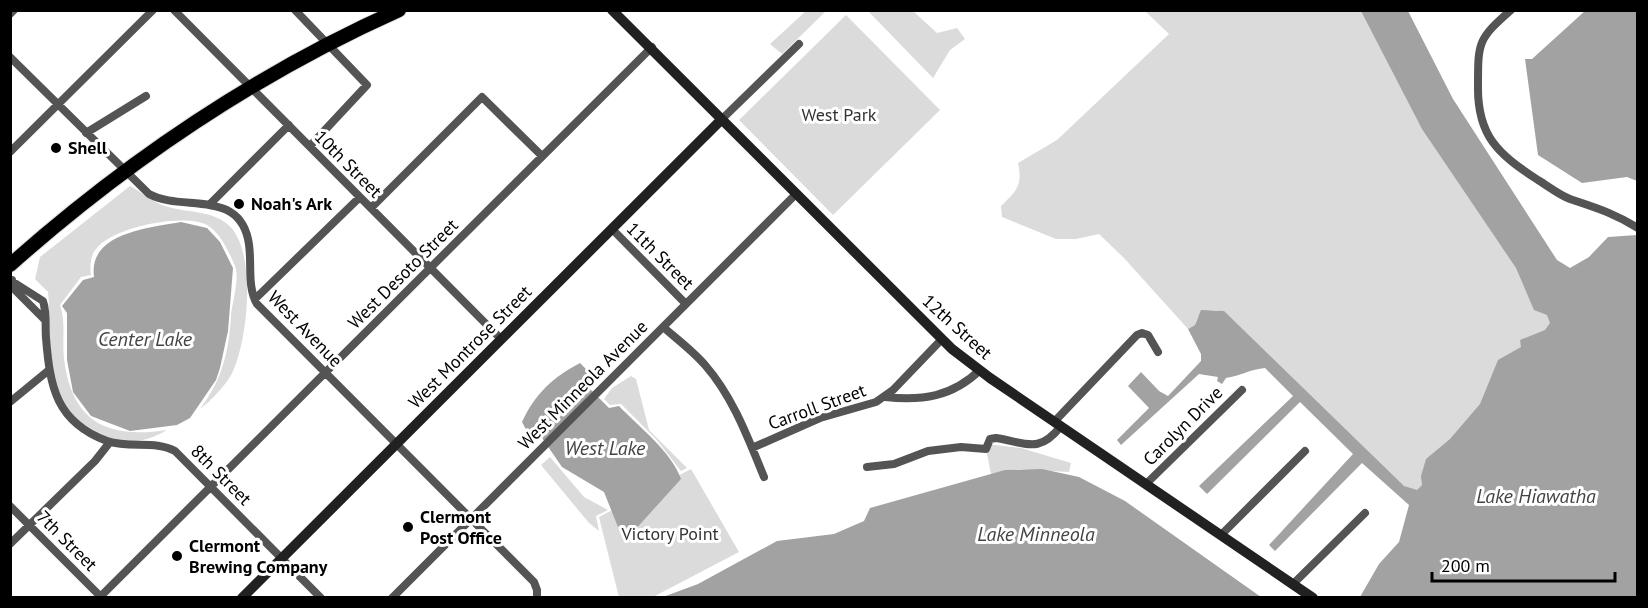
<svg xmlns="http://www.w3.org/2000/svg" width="1648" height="608" viewBox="0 0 1648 608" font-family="'PT Sans',sans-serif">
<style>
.green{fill:#dbdbdb}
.water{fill:#a2a2a2}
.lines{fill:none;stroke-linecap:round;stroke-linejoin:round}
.highway-casing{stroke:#dbdbdb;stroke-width:16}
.street{stroke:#545454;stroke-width:8}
.secondary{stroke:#212121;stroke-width:10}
.highway{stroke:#000;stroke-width:14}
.poi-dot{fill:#000;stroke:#fff;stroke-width:2}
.labels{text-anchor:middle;stroke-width:6;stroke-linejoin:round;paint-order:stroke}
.park-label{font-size:18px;fill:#323232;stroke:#fff}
.poi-label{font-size:18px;font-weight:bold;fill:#000;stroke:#fff;text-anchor:start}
.street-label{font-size:18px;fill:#000;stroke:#fff}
.water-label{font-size:20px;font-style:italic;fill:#434343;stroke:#fff}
</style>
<rect width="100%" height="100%" fill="#fff"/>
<path class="green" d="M807,10L826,11L782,54L770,44Z
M868,11H913L937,33L957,28L965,39L950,50L933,78Z
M1145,11H1377L1563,315L1425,489L1413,492L1396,481L1217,310C1203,311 1200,310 1195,325L1188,329L1124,258L1099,234L1076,239H1056L1002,217L1001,206C1016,191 1023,186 1018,163L1057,140L1169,34Z
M846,15L940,110L833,215L739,120Z
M130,186C141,192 153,202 165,206C186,213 209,210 226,223C258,246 248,339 233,371C228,383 211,401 200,409C222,380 229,351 231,316C232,302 240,279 235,266C230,254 220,232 207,225C183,213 113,227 96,249C90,256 90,267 91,275L81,277L60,305C66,322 62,341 64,359C72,423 108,439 167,430C146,443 121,446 99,433C91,428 82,424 75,418C41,389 52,331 48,292L35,279L40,257Z
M631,376L636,379L649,430L687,468L681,471L656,439L621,404L610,405L604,399L612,388Z
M987,444L1021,448L1071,463L1069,472L1019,469L991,474L986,449Z
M550,457L584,497L608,510L596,516L599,531L589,523L541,465Z
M691,469L739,552L653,597H619L599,517Z"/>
<path class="water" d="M1586,10L1637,11V181L1627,177L1582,183L1538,155L1525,59H1532Z
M1361,11H1408L1453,99L1557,260L1570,268L1589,257L1608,237L1637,235V597H1360L1379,564L1399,542L1409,505L1362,463L1275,551L1269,545L1353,454L1300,402L1207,494L1199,486L1293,396L1265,368C1251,369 1240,376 1226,378L1222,384L1217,381L1218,377L1199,374L1121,445L1117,440L1149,408L1128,386L1141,372L1159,391L1168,396L1201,361V354L1188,329L1195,325L1201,310L1224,311L1404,486L1417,490L1422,485L1421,476L1426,459L1450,439L1480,404L1498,360L1521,347L1520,340L1545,330L1550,323L1547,315L1534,310L1516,268L1422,129Z
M181,222L207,228L220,242L233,268L228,331L220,368L216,380L190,418L177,425L130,431L91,416L73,392L67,360V313L62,306L83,280L94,277C88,233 148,228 181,222Z
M580,363L589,372L586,385L609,408L619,406C640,428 671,451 681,479L624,542L604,492L562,467L540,435L536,438L529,435L522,422C535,394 553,377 580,363Z
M1042,469L1079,477L1125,501L1261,597H663L698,584L777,541L834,534L864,521L870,508L1005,470Z"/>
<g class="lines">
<g class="highway-casing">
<path id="highway" d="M10,265C126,162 258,73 399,10"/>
</g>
<path class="street" d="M174,10L501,339
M295,10L367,85L310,146
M1511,10C1478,39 1478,42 1478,85C1477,136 1498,154 1538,180C1548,186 1559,195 1570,199C1596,208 1614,213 1638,228
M10,14L14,10
M10,57L149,194C182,212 237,189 248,239C253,259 246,285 257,304L534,582L537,590V598
M721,120L799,44
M86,133L146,96
M10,152L153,10
M210,204L289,125
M371,208L482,97L542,156
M612,229L686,304
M10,280L43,301C47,313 45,326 46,338C50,387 56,422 107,441C130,449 155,440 175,451L321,598
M12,280V287L45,320
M255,299L360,197
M663,327C677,339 693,351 705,365C733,397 748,438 764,477
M885,397C922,401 952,397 980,370
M10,402L49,370
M1054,422L1137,335L1142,333L1148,335L1158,352
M752,448L820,418L876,402L893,390L942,339
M867,467L894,464L928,451L961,447L986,449L990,439L996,438C1027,443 1039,454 1061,426
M1146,484L1242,390
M10,506L102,598
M1221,535L1305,451
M10,544L95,461L110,442
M1293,584L1365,513
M99,598L652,47
M392,598L796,194"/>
<path class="secondary" d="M612,10L952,349L990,378L1313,598
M242,598L721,120"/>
<use href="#highway" class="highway"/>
</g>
<g class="poi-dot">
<circle cx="56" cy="148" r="6"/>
<circle cx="239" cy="204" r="6"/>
<circle cx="408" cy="527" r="6"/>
<circle cx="177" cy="556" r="6"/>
</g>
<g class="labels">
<g class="park-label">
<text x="839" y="121">West Park</text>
<text x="670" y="540">Victory Point</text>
</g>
<g class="poi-label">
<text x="68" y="154">Shell</text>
<text x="251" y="210">Noah's Ark</text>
<text x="420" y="523">Clermont<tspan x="420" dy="21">Post Office</tspan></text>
<text x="189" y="552">Clermont<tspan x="189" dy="21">Brewing Company</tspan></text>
</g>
<g class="street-label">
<text transform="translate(348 164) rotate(45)" y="6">10th Street</text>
<text transform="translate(660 256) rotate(45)" y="6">11th Street</text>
<text transform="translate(403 274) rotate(-45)" y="6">West Desoto Street</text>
<text transform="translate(957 327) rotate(42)" y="6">12th Street</text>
<text transform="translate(305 329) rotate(46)" y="6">West Avenue</text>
<text transform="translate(470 347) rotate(-45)" y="6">West Montrose Street</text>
<text transform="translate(583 385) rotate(-45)" y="6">West Minneola Avenue</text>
<text transform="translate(817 407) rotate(-20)" y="6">Carroll Street</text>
<text transform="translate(1183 426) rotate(-45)" y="6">Carolyn Drive</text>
<text transform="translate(221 475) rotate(45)" y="6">8th Street</text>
<text transform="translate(67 541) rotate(45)" y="6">7th Street</text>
</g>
<g class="water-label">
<text x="145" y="346">Center Lake</text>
<text x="605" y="455">West Lake</text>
<text x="1536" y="503">Lake Hiawatha</text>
<text x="1036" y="541">Lake Minneola</text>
</g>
</g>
<rect width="1648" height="608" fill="none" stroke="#000000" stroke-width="24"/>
<path d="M1432 572v9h183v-9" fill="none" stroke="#000000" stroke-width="3"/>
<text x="1441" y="572" font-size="18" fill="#000000" stroke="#ffffff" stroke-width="4.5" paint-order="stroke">200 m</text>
</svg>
